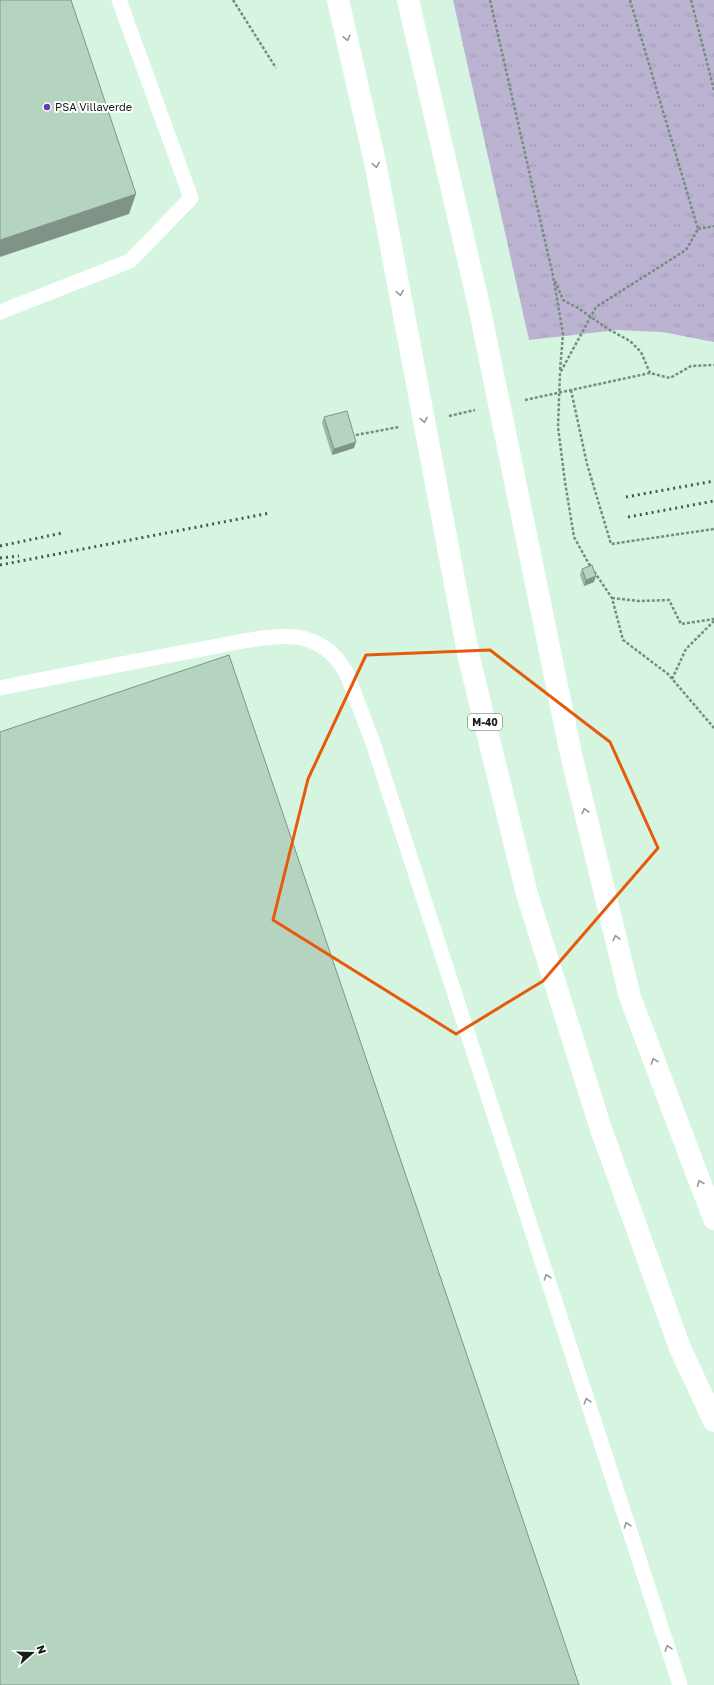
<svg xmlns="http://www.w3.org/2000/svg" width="714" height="1685" viewBox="0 0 714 1685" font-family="'Golos Text',sans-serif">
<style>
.grass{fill:url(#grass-tufts)}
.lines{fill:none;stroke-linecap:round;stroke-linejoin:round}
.path{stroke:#768d7e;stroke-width:2.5;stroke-dasharray:3 2;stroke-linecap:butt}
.service{stroke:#fff;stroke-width:15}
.motorway{stroke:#fff;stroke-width:22}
.rail{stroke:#46574c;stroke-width:3;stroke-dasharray:2 4;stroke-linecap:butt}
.wall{fill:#9cb6a5}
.shaded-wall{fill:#7f9486}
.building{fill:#b5d4c0;stroke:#7f9486}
.oneway{stroke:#949a96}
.marked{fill:none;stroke:#e8590c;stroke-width:3;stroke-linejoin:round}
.poi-dot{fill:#6b3ab1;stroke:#fff;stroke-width:1.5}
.labels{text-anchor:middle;stroke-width:4;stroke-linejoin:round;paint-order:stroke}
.shield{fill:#fff;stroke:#59625c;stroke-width:1}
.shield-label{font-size:10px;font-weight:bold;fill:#121e16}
.poi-label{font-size:11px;fill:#121e16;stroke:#fff;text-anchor:start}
</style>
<defs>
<pattern id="grass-tufts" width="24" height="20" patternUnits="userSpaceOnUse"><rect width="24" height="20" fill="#bcb3d3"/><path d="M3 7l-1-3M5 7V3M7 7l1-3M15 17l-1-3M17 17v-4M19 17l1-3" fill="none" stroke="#a19ab4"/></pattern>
</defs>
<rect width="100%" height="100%" fill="#d5f5e0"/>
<path class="grass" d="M453,0H714V342L662,332L617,330L529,340Z"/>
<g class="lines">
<path class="path" d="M233,0L276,68
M490,0L553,276L563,334L560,370
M630,0L698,229L686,250L596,307L560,373L558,427L565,482L574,537L589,564L612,598L623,640L668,674L714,728
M691,0L714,90
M698,229L714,226
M555,281L563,300L578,308L608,329L630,341L641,352L650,373
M571,390L587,464L611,544L714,529
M525,400L650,373L670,378L691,366L714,365
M449,416L475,410
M356,435L399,427
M612,598L639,601L669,600L681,624L714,619
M672,679L686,649L714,621"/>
<path class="service" d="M0,312L130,261L191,198L119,0
M0,688C65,675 131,662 197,650C225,645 268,634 296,637C318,640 335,653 346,672L373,743L680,1685"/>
<path class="motorway" d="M338,0L375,162L469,658L527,894L601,1129L680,1348L714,1421
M408,0L479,306L571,754L630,997L714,1219"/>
<path class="rail" d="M626,497L714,481
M628,517L714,501
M0,546L62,533
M0,558L19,556
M0,565L270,513"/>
</g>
<path class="wall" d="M324,417L354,448L332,455L322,423Z
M582,569L594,582L584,586L580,575Z"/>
<path class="shaded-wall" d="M136,194L129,214L0,257V240Z
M356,442L354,448L332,455L334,449Z
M596,576L594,582L584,586L586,580Z"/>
<path class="building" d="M0,0H71L136,194L0,240Z
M347,411L356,442L334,449L324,417Z
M592,565L596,576L586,580L582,569Z
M229,655L579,1685H0V732Z"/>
<defs><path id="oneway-chevron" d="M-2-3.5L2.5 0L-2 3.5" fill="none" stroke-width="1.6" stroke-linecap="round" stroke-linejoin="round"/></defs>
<g class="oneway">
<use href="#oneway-chevron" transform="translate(347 38) rotate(77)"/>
<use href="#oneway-chevron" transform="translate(376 165) rotate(79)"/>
<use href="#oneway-chevron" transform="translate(400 293) rotate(79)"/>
<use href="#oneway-chevron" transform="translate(424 420) rotate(79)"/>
<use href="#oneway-chevron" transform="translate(585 811) rotate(-104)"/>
<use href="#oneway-chevron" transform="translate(616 938) rotate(-104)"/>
<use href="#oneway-chevron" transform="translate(654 1061) rotate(-110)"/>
<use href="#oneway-chevron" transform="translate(700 1183) rotate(-112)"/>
<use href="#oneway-chevron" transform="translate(547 1277) rotate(-108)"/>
<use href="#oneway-chevron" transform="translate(587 1401) rotate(-108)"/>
<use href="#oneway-chevron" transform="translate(627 1525) rotate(-108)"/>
<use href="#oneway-chevron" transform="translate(668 1648) rotate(-108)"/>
</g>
<path class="marked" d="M490,650L610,742L658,848L543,981L456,1034L273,920L308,779L366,655Z"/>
<circle class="poi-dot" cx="47" cy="107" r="4"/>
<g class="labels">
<rect class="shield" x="468" y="714" width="34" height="16" rx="3"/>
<g class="shield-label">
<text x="485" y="726">M-40</text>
</g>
<g class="poi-label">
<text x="55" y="111">PSA Villaverde</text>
</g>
</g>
<g transform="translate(32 1653) rotate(70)" stroke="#ffffff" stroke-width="3" paint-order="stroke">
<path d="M0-3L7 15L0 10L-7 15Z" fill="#121e16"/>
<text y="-6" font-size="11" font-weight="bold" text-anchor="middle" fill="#121e16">N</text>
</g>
</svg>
